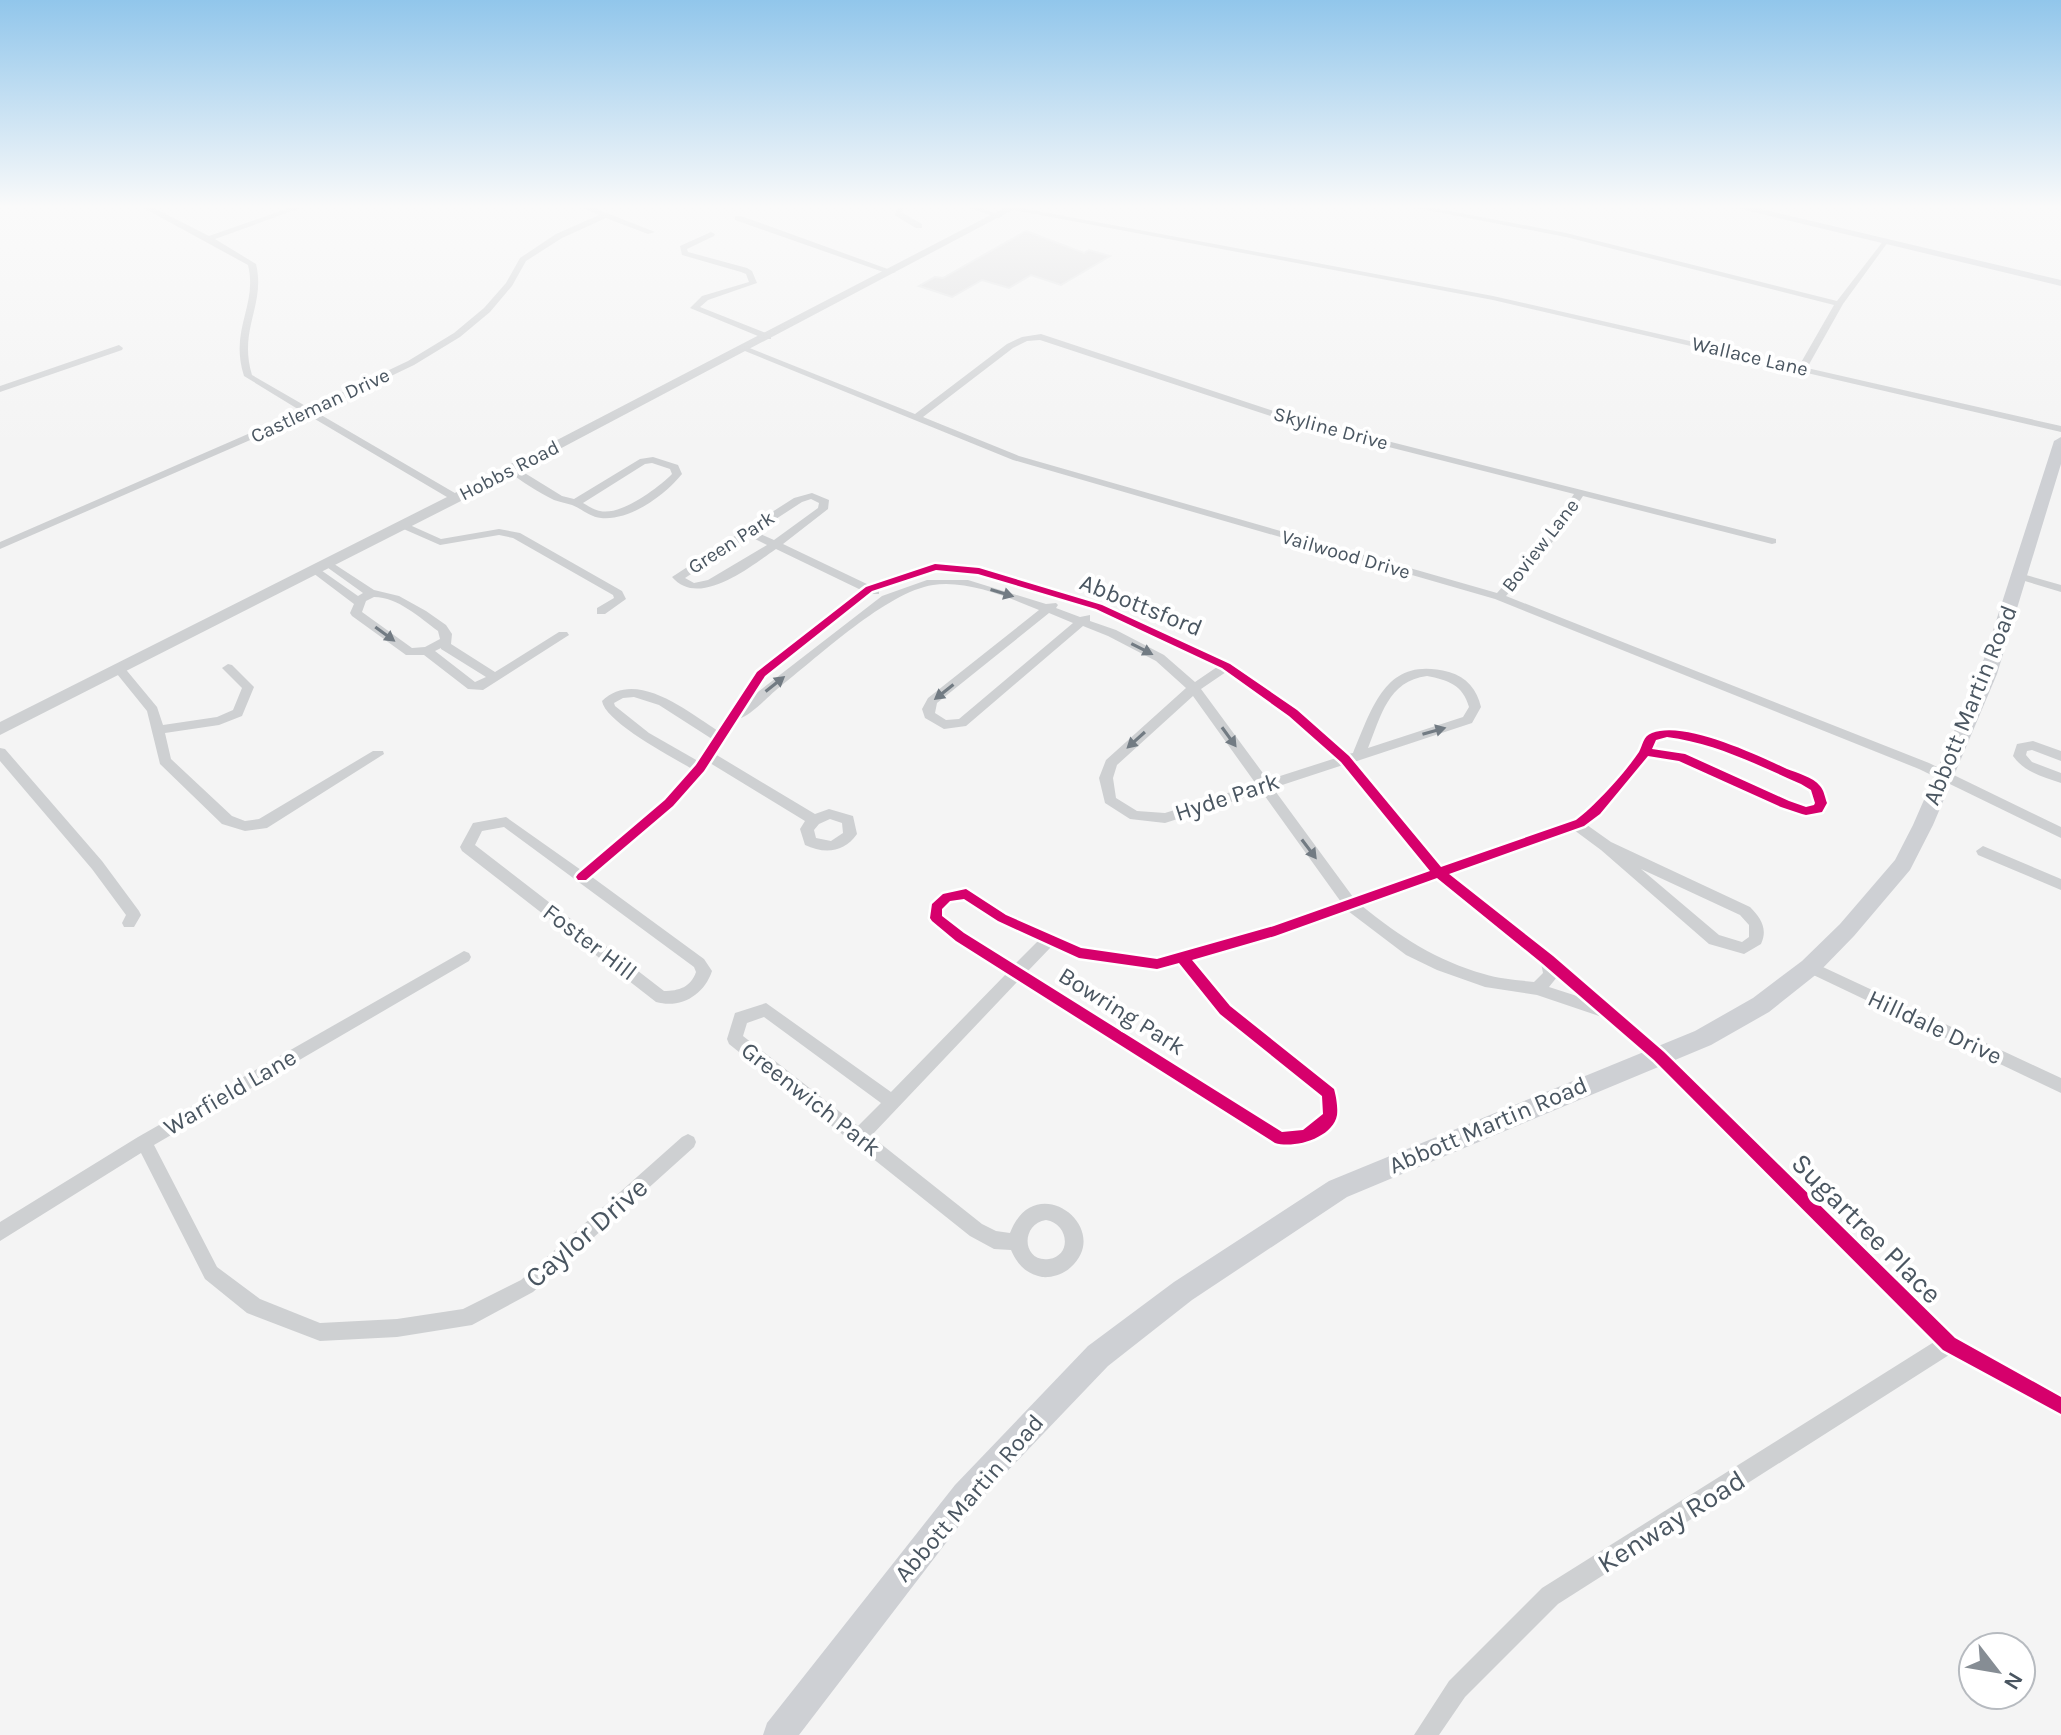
<svg xmlns="http://www.w3.org/2000/svg" width="2061" height="1735" viewBox="0 0 2061 1735" font-family="Karla,sans-serif">
<style>
.building{fill:#ddddde;stroke:#e5e6e7;stroke-width:2}
.lines{fill:none;stroke-linecap:round;stroke-linejoin:round}
.minor{fill:#ced0d2;fill-rule:evenodd}
.tertiary{fill:#ced0d2;fill-rule:evenodd}
.secondary{fill:#ced0d4;fill-rule:evenodd}
.cycleway-casing{stroke:#fff;stroke-width:5}
.cycleway{fill:#d6006c;fill-rule:evenodd}
.oneway{fill:#727b83}
.labels{text-anchor:middle;stroke-width:8;stroke-linejoin:round;paint-order:stroke}
.far-street-label{font-size:20px;fill:#4a5661;stroke:#fff}
.street-label{font-size:24px;fill:#4a5661;stroke:#fff}
.near-street-label{font-size:28px;fill:#4a5661;stroke:#fff}
</style>
<rect width="100%" height="100%" fill="#f4f4f4"/>
<path class="building" d="M1026,231L1084,253L1089,250L1110,256L1061,285L1031,275L1009,288L982,280L952,297L919,286L935,277L943,278Z"/>
<g class="lines">
<path class="minor" d="M140,206H150L209,236L295,206H306L215,239L256,264C266,305 238,329 252,375L309,408L408,361L454,333L484,308L506,283L520,258L556,234L599,215L578,206H589L655,232L648,234L606,218L562,238L526,261L512,286L490,312L460,337L414,365L316,412L460,496V500H452L308,415L0,549V542L301,411L244,376C229,329 258,306 248,265Z
M899,206H906L901,212L922,224V228H916L894,215Z
M964,206H976L1003,216L999,218Z
M1011,206L1493,296L1799,366L1834,305L1566,237L1406,206H1423L1566,233L1837,301L1884,240L1888,242L1843,304L1807,368L2061,426V432L1493,300L1014,210H1011Z
M735,216H741L896,272L889,274L735,220Z
M711,232L715,234L714,236L687,249L688,252L747,268L752,271L757,283L708,300L700,307L771,335V339H765L690,308L702,296L749,282L746,274L741,272L682,255L680,246Z
M1041,334L1292,417L1776,539V543L1772,544L1583,496L1549,547L1506,596L1929,763L2061,827V838L1919,769L1495,599L1013,460L740,349L747,347L915,414L1007,344L1022,337ZM1040,340L1286,421L1574,494L1541,543L1497,593L1019,456L923,417L1013,348L1027,341Z
M119,345L123,348L122,350L0,392V386Z
M653,457L678,465L682,474C665,495 630,521 601,518C590,517 582,509 572,505C566,503 559,502 554,500C538,492 519,480 506,469L515,467L562,496L574,499L640,459ZM652,463L670,469L672,474C658,488 621,516 600,511C594,510 588,506 583,503L645,464Z
M812,493L829,500L828,509L783,544L869,585L935,564L979,568L1103,605L1230,663L1297,710L1348,754L1353,753C1373,706 1386,655 1449,672C1467,677 1477,690 1481,707L1472,723L1354,762L1442,866L1576,819C1594,805 1626,771 1638,751C1641,746 1642,739 1647,735C1672,713 1795,768 1821,785L1828,803L1823,812L1806,816L1801,814L1780,807L1679,761L1648,757L1601,814L1587,825L1611,842L1750,907C1761,918 1768,929 1761,944L1744,954L1709,944L1601,850L1574,830L1451,874L1553,956L1665,1051L1956,1337L2061,1395V1416L1949,1355L1558,1604L1465,1697L1439,1735H1414L1449,1681L1542,1588L1934,1342L1653,1061L1605,1018L1537,995L1485,987L1437,970L1406,955L1348,911L1275,937L1193,960L1230,1005L1335,1088L1338,1116C1327,1138 1298,1152 1274,1143L1018,981L871,1136L982,1224L996,1231L1010,1233C1035,1167 1114,1228 1071,1267C1064,1274 1052,1278 1042,1277C1026,1274 1017,1264 1011,1250L994,1249L970,1236L729,1044L727,1039L735,1013L766,1003L891,1092L1006,974L955,941L931,922L929,918L931,903C942,893 955,886 971,890L1007,914L1081,947L1157,958L1274,926L1341,902L1262,792L1165,823L1130,819L1105,803L1099,778L1106,760L1186,688L1156,661L1108,636L1083,626L966,726L944,729L925,718L922,709L928,698L1039,610C1007,597 968,580 933,585C887,592 819,656 781,686C770,694 750,717 738,719L715,754L815,814L829,809L853,816L857,834C844,853 824,854 805,845L800,829L805,821L710,763L674,806L592,877L704,959L712,971C704,995 681,1009 656,1002L462,851L460,847L473,823L506,817L581,870L664,800L692,769C672,757 605,722 602,701C636,668 688,712 718,731L757,671L861,590L776,549C751,566 699,609 672,577L741,532L742,529L747,528L794,498ZM811,499L819,503L818,508L774,540L756,532L802,502ZM749,536L767,545L708,580L694,583L685,578ZM936,570L978,574L1095,609L1217,667L1195,682L1164,655L1116,630L1090,621V615L1080,617L1056,608L1058,605L1056,603L1046,604L968,580H927L882,596L754,695L765,677L870,594H879V589ZM1049,613L1073,623L959,719L946,720L935,713L937,703ZM1226,672L1289,716L1336,758L1268,780L1201,689ZM1427,676C1448,680 1463,685 1469,707L1463,717L1368,748C1381,716 1388,681 1427,676ZM1193,696L1256,784L1165,813L1137,811L1116,798L1113,778L1117,765ZM634,697L659,705L712,739L698,761L649,733L615,706L614,703L623,698ZM1667,738C1711,743 1773,767 1810,791L1814,803L1806,806L1790,801L1686,754L1653,749L1656,740ZM1343,765L1429,871L1353,897L1273,788ZM830,819L842,823L843,833L831,841L816,838L814,830L819,824ZM504,827L694,967L696,972C691,987 679,991 664,991L475,845L482,831ZM1641,869L1740,915L1749,925V937L1742,942L1719,935ZM1437,879L1541,963L1543,973L1534,982C1517,980 1500,979 1484,974C1437,961 1399,936 1362,906ZM964,900L997,922L1038,941L1015,964L965,933L943,916V909L951,902ZM1051,947L1079,959L1157,970L1179,964L1220,1015L1321,1096L1322,1113L1302,1129L1283,1131L1027,972ZM1557,977L1580,997L1549,987ZM764,1017L881,1103L858,1126L743,1036L747,1023ZM1046,1220C1068,1223 1073,1255 1049,1259C1022,1263 1020,1224 1046,1220Z
M403,522L441,539L499,529L520,533L622,591L626,599L605,614H597V608L614,598L613,595L513,538L499,535L440,545L399,527L398,525Z
M328,560L374,590L399,596L426,611L446,625L452,634L451,644L495,672L559,632H567L569,635L483,690L468,689L424,655H406L352,616L350,613L354,604L309,570L314,567L318,568L358,596L363,593L324,565V561ZM374,597C398,597 420,618 438,631L440,639L425,647L412,648L362,612L366,601ZM441,648V649L486,677L475,682L435,651Z
M2019,573L2061,585V592L2015,578L2013,576Z
M228,664L232,665L254,687L242,716L219,725L165,733L171,759L232,816L245,821L259,819L373,751H383L384,754L267,828L245,831L222,824L160,764L147,711L113,669L119,665L123,666L157,707L163,725L217,717L233,710L242,688L222,668Z
M2033,741L2061,751V761L2032,750L2027,751L2026,755L2032,762L2061,773V783C2043,777 2024,772 2013,756L2017,744Z
M0,748L5,749L102,861L139,911L141,915L134,927H124L122,923L126,915L92,869L0,761Z
M1983,846L2061,879V890L1978,855L1976,851Z
M464,951L469,953L471,957L469,961L154,1145L217,1267L260,1299L320,1323L397,1319L463,1309L521,1280L682,1137L688,1134L694,1137L696,1142L694,1147L533,1292L472,1325L397,1337L320,1341L247,1313L205,1279L141,1153L0,1241V1222L138,1137Z
M1810,961L2061,1078V1093L1805,971L1802,967L1805,963Z"/>
<path class="tertiary" d="M1008,206H1020L461,501L0,735V722L451,495Z"/>
<path class="secondary" d="M1728,206H1748L2061,280V286Z
M2061,437V464L1997,674L1933,825L1910,870L1854,936L1818,973L1769,1012L1711,1045L1347,1197L1192,1300L1108,1366L975,1505L799,1735H763L767,1723L955,1485L1088,1346L1174,1282L1329,1181L1695,1031L1753,998L1802,961L1840,924L1895,860L1913,825L1979,674L2054,441Z"/>
<g class="cycleway-casing">
<path id="cycleway" d="M935,564L979,568L1102,605L1230,664L1297,710L1349,756L1441,867L1576,820C1596,805 1625,773 1639,752C1643,745 1643,736 1652,733C1684,720 1757,755 1787,769C1797,773 1813,777 1820,786C1824,790 1825,798 1827,803L1822,812L1806,815L1802,814L1781,807L1679,761L1648,756L1600,814L1584,826L1449,874L1553,956L1664,1052L1955,1338L2061,1397V1414L1943,1350L1654,1060L1543,964L1437,878L1275,936L1192,960L1230,1006L1334,1089C1336,1096 1338,1107 1337,1115C1333,1138 1294,1149 1275,1143L956,941L932,921L930,918L932,904L943,894L966,889L1006,915L1081,948L1157,959L1274,926L1430,871L1341,762L1289,716L1222,668L1096,609L978,574L936,570L872,591L765,676L704,771L673,806L586,880H578L576,877L578,874L665,800L696,765L757,672L866,587ZM1667,737C1715,743 1758,765 1801,784L1811,790L1815,803L1814,805L1806,807L1789,801L1685,754L1652,749L1656,740ZM964,899L998,921L1079,958L1157,969L1179,963L1220,1014L1322,1096L1323,1114L1303,1130L1282,1132L964,933L942,916V909L950,901Z"/>
</g>
<use href="#cycleway" class="cycleway"/>
</g>
<defs><path id="oneway-solid" d="M-6-.8H1V-3.2L6.5 0L1 3.2V.8H-6Z" transform="scale(2)"/></defs>
<g class="oneway">
<use href="#oneway-solid" transform="translate(1002 593) rotate(17)"/>
<use href="#oneway-solid" transform="translate(385 634) rotate(36)"/>
<use href="#oneway-solid" transform="translate(1142 649) rotate(27)"/>
<use href="#oneway-solid" transform="translate(775 684) rotate(-38)"/>
<use href="#oneway-solid" transform="translate(944 692) rotate(142)"/>
<use href="#oneway-solid" transform="translate(1434 731) rotate(-16)"/>
<use href="#oneway-solid" transform="translate(1229 737) rotate(54)"/>
<use href="#oneway-solid" transform="translate(1136 740) rotate(138)"/>
<use href="#oneway-solid" transform="translate(1309 849) rotate(53)"/>
</g>
<linearGradient id="sky" x2="0" y2="1"><stop stop-color="#91c6eb"/><stop offset="0.46" stop-color="#fafafa"/><stop offset="1" stop-color="#fafafa" stop-opacity="0"/></linearGradient>
<rect width="2061" height="449" fill="url(#sky)"/>
<g class="labels">
<g class="far-street-label">
<text transform="translate(1750 356) rotate(13)" y="7">Wallace Lane</text>
<text transform="translate(320 405) rotate(-25)" y="7">Castleman Drive</text>
<text transform="translate(1331 428) rotate(15)" y="7">Skyline Drive</text>
<text transform="translate(509 470) rotate(-27)" y="7">Hobbs Road</text>
<text transform="translate(731 542) rotate(-33)" y="7">Green Park</text>
<text transform="translate(1540 545) rotate(-52)" y="7">Boview Lane</text>
<text transform="translate(1346 554) rotate(16)" y="7">Vailwood Drive</text>
</g>
<g class="street-label">
<text transform="translate(1141 605) rotate(22)" y="8">Abbottsford</text>
<text transform="translate(1970 705) rotate(-68)" y="8">Abbott Martin Road</text>
<text transform="translate(1227 797) rotate(-18)" y="8">Hyde Park</text>
<text transform="translate(590 942) rotate(37)" y="8">Foster Hill</text>
<text transform="translate(1122 1011) rotate(32)" y="8">Bowring Park</text>
<text transform="translate(1935 1027) rotate(25)" y="8">Hilldale Drive</text>
<text transform="translate(230 1092) rotate(-30)" y="8">Warfield Lane</text>
<text transform="translate(811 1099) rotate(38)" y="8">Greenwich Park</text>
<text transform="translate(1488 1125) rotate(-23)" y="8">Abbott Martin Road</text>
<text transform="translate(969 1498) rotate(-49)" y="8">Abbott Martin Road</text>
</g>
<g class="near-street-label">
<text transform="translate(1867 1228) rotate(45)" y="10">Sugartree Place</text>
<text transform="translate(586 1232) rotate(-41)" y="10">Caylor Drive</text>
<text transform="translate(1671 1521) rotate(-32)" y="10">Kenway Road</text>
</g>
</g>
<g transform="translate(1997 1671) rotate(121)"><circle r="38" fill="#ffffff" stroke="#b7bbc0" stroke-width="2"/>
<path d="M0-6L14 30L0 20L-14 30Z" fill="#868d94"/>
<text y="-12" font-size="22" font-weight="bold" text-anchor="middle" fill="#4a5661">N</text>
</g>
</svg>
